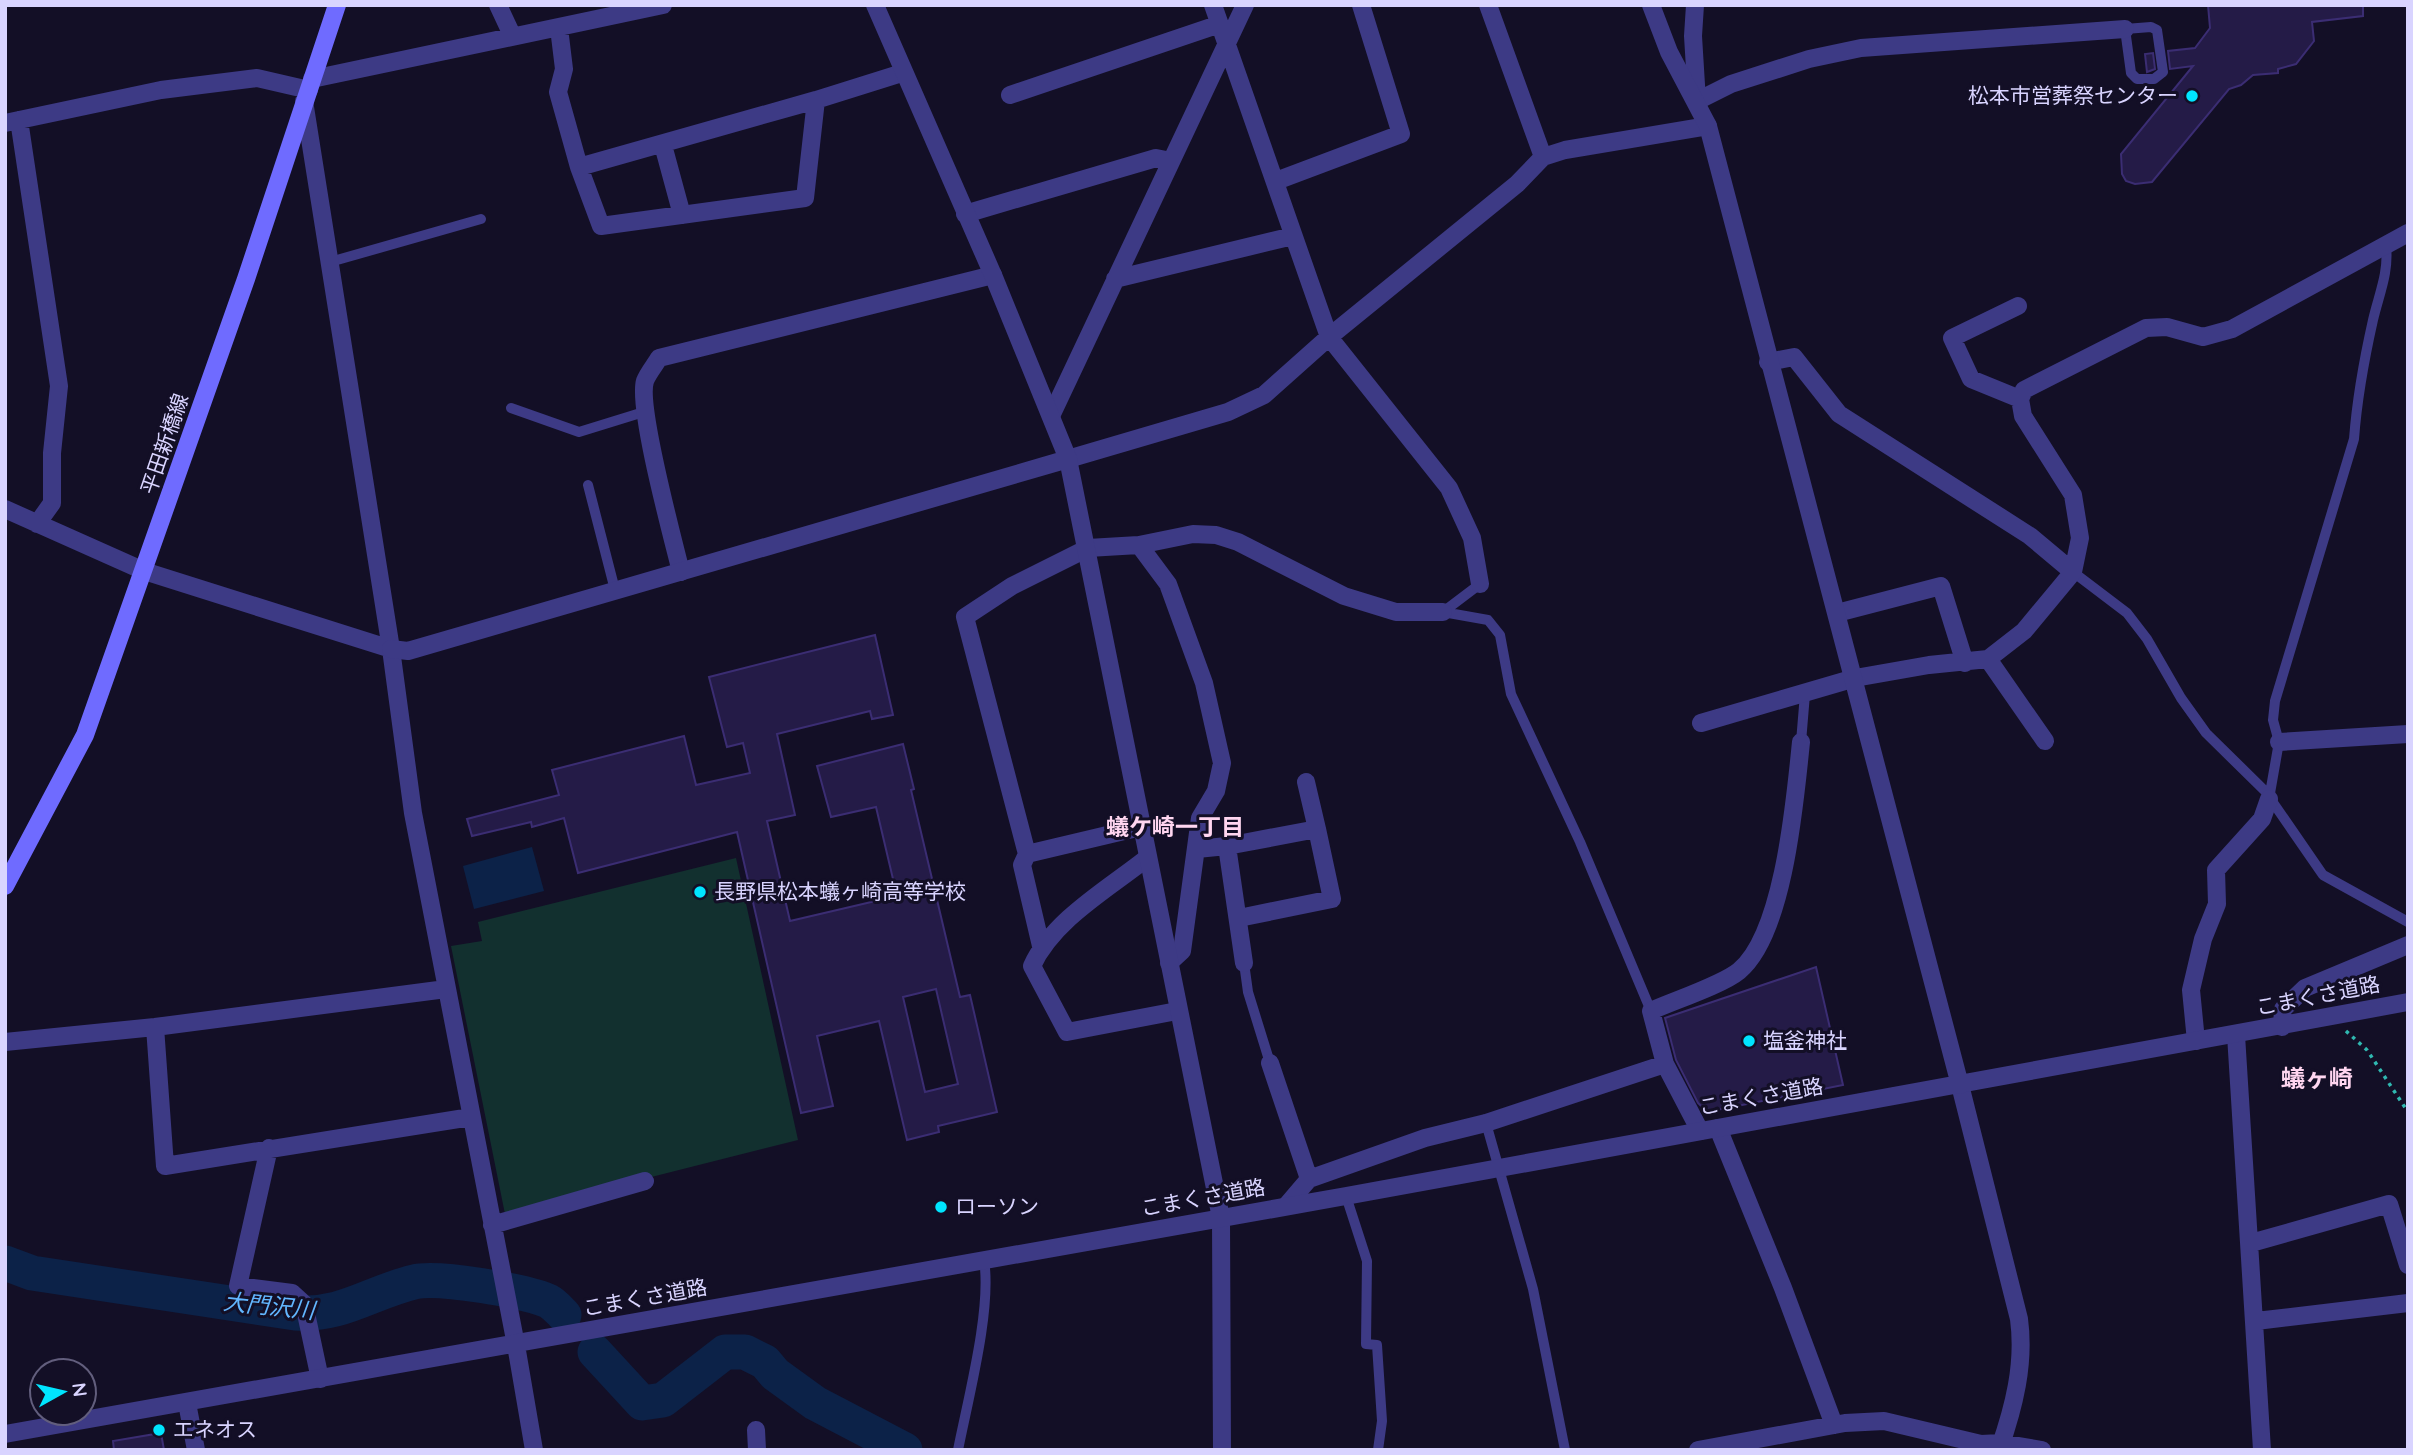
<svg xmlns="http://www.w3.org/2000/svg" width="2413" height="1455" viewBox="0 0 2413 1455" font-family="Quicksand,'Noto Sans JP',sans-serif">
<style>
.green{fill:#12302f}
.water{fill:#0c2248}
.lines{fill:none;stroke-linecap:round;stroke-linejoin:round}
.river{stroke:#0c2248;stroke-width:35}
.building{fill:#241b47;stroke:#3b2d73;stroke-width:2;fill-rule:evenodd}
.path{stroke:#2fb8b0;stroke-width:3.5;stroke-dasharray:3.5 5;stroke-linecap:butt}
.service{stroke:#3d3a85;stroke-width:10}
.minor{stroke:#3d3a85;stroke-width:18}
.tertiary{stroke:#3d3a85;stroke-width:18}
.secondary{stroke:#6f6bff;stroke-width:18}
.poi-dot{fill:#00e5ff;stroke:#130f26;stroke-width:2.5}
.labels{text-anchor:middle;stroke-width:6;stroke-linejoin:round;paint-order:stroke}
.poi-label{font-size:21px;fill:#d9d4ff;stroke:#130f26;text-anchor:start}
.street-label{font-size:21px;fill:#d9d4ff;stroke:#130f26}
.neighbourhood-label{font-size:23px;font-weight:bold;fill:#ffd6f0;stroke:#130f26}
.water-label{font-size:23px;font-style:italic;fill:#62b6ff;stroke:#130f26}
.quarter-label{font-size:24px;font-weight:bold;fill:#ffd6f0;stroke:#130f26}
</style>
<rect width="100%" height="100%" fill="#130f26"/>
<path class="green" d="M736,858L798,1140L505,1214L451,946L482,941L478,922Z"/>
<path class="water" d="M532,847L544,891L474,909L463,866Z"/>
<g class="lines">
<path class="river" d="M5,1263L32,1273L295,1313C343,1316 369,1293 414,1282C438,1276 525,1291 548,1301C554,1304 560,1311 564,1315
M595,1352L642,1403L663,1400L725,1352H745L765,1362L775,1374L815,1403L905,1450"/>
</g>
<path class="building" d="M2208,5H2363V16L2312,22L2314,41L2296,64L2278,69V73L2253,75L2241,85L2229,89L2152,182L2135,184L2126,181L2122,174L2121,154L2193,66L2170,69L2168,51L2195,48L2210,28Z
M2153,53L2155,69L2147,72L2145,54Z
M875,635L893,715L872,719L870,711L777,734L795,815L767,821L790,921L897,896L876,807L831,817L817,766L903,744L914,789L911,790L960,997L970,995L997,1112L938,1126L939,1132L907,1140L879,1021L817,1036L833,1106L801,1113L737,832L578,873L564,818L532,827L531,822L472,836L467,819L559,795L552,770L684,736L696,785L750,773L743,743L727,747L709,677ZM936,989L958,1084L925,1092L903,997Z
M1816,967L1843,1085L1707,1112L1698,1103L1676,1060L1665,1018Z
M161,1433L164,1450H114L113,1441Z"/>
<g class="lines">
<path class="path" d="M2346,1031L2367,1050L2408,1112"/>
<path class="service" d="M2151,27L2157,30L2163,72L2154,79H2137L2131,73L2125,29Z
M330,262L481,219
M511,408L579,432L647,411
M588,485L615,590
M2073,572L2127,613L2147,639L2181,698L2206,733L2265,791L2323,875L2408,922
M1443,612L1488,620L1500,635L1511,694L1580,842L1651,1011
M1443,612L1480,584
M1801,742L1805,694
M2269,799L2279,742L2273,720L2275,701L2354,439C2357,399 2364,360 2373,320C2379,294 2389,273 2386,246
M1244,963L1248,992L1270,1063
M1486,1123L1533,1289L1565,1450
M1346,1196L1367,1261L1366,1344L1377,1345L1382,1421L1378,1450
M958,1450C968,1399 992,1309 984,1260"/>
<path class="minor" d="M498,5L512,35
M1213,5L1329,337L1449,488L1472,538L1480,584
M1488,5L1543,157
M1695,5L1693,36L1697,101L1731,84L1809,59L1861,48L2125,29
M559,28L564,69L558,92L579,167L601,226L805,198L816,100L902,73
M312,79L663,5
M1010,95L1220,24
M304,101L391,649L413,813L516,1345
M19,120L59,386L52,453V503L37,524
M5,123L161,90L257,78L309,90
M663,145L682,215
M579,167L816,100
M1276,181L1401,134L1361,5
M965,214L1156,158L1171,161
M1115,279L1293,236
M2018,306L1952,338L1971,379L2020,399
M1768,362L1794,357L1839,414L2030,536L2073,572
M1052,414L1245,5
M1068,459L1228,412L1264,395L1329,337L1517,184L1543,157L1565,150L1708,126
M5,509L144,571L391,649
M1139,545L1168,584L1204,683L1222,763L1216,791L1200,818L1182,951L1169,963
M681,572C673,539 637,407 645,381C648,373 655,365 659,358L993,275
M1837,613L1941,586L1965,663
M1988,659L2045,741
M1701,723L1855,678L1929,665L1988,659L2024,631L2073,572L2080,538L2073,495L2023,416L2020,399L2024,390L2146,328L2167,327L2203,337L2232,329L2408,233
M2279,742L2408,734
M1306,782L1317,829
M1227,846L1317,829L1332,899L1239,918
M1197,849L1227,846L1244,963
M1027,854L1141,827
M1147,858C1108,889 1053,920 1032,966L1067,1032L1177,1011
M1041,946L1022,865L1027,854L965,617L1012,586L1088,548L1139,545L1193,534L1216,535L1238,542L1344,596L1396,612H1443
M155,1027L165,1166L471,1117
M2282,1027L2283,1009L2305,988L2408,945
M2236,1035L2262,1450
M2196,1041L2191,990L2203,939L2217,904L2216,870L2262,819L2269,799
M5,1042L155,1027L446,989
M1270,1063L1309,1179
M1960,1085L2019,1319C2025,1364 2014,1407 1999,1450
M1718,1128L1783,1288L1834,1425
M1700,1131L1665,1064L1651,1011C1673,1001 1722,985 1739,971C1784,934 1795,800 1801,742
M269,1148L238,1286L292,1293L304,1304L320,1379
M1286,1206L1309,1179L1425,1138L1486,1123L1665,1064
M1221,1218L1222,1450
M492,1225L645,1181
M2251,1243L2389,1204L2408,1265
M2256,1321L2408,1303
M187,1403L196,1450
M756,1430L757,1450
M1698,1450L1845,1423L1884,1421L1981,1444L2001,1443L2042,1450"/>
<path class="tertiary" d="M875,5L993,275L1068,459L1221,1218
M1651,5L1669,52L1708,126L1960,1085
M391,649L408,651L1068,459
M516,1345L534,1450
M5,1434L1346,1196L2408,1002"/>
<path class="secondary" d="M5,886L85,735L246,279L337,5"/>
</g>
<g class="poi-dot">
<circle cx="2192" cy="96" r="7"/>
<circle cx="700" cy="892" r="7"/>
<circle cx="1749" cy="1041" r="7"/>
<circle cx="941" cy="1207" r="7"/>
<circle cx="159" cy="1430" r="7"/>
</g>
<g class="labels">
<g class="poi-label">
<text x="2178" y="103" text-anchor="end">松本市営葬祭センター</text>
<text x="714" y="899">長野県松本蟻ヶ崎高等学校</text>
<text x="1763" y="1048">塩釜神社</text>
<text x="955" y="1214">ローソン</text>
<text x="173" y="1437">エネオス</text>
</g>
<g class="street-label">
<text transform="translate(165 444) rotate(-71)" y="7">平田新橋線</text>
<text transform="translate(2318 996) rotate(-11)" y="7">こまくさ道路</text>
<text transform="translate(1761 1097) rotate(-10)" y="7">こまくさ道路</text>
<text transform="translate(1203 1198) rotate(-10)" y="7">こまくさ道路</text>
<text transform="translate(645 1298) rotate(-10)" y="7">こまくさ道路</text>
</g>
<g class="neighbourhood-label">
<text x="1175" y="835">蟻ケ崎一丁目</text>
</g>
<g class="water-label">
<text transform="translate(269 1306) rotate(6)" y="8">大門沢川</text>
</g>
<g class="quarter-label">
<text x="2317" y="1087">蟻ヶ崎</text>
</g>
</g>
<rect width="2413" height="1455" fill="none" stroke="#d9d4ff" stroke-width="14"/>
<g transform="translate(63 1392) rotate(82)"><circle r="33" fill="#130f26" stroke="#625e7d" stroke-width="2"/>
<path d="M0-5L12 26L0 18L-12 26Z" fill="#00e5ff"/>
<text y="-10" font-size="19" font-weight="bold" text-anchor="middle" fill="#d9d4ff">N</text>
</g>
</svg>
